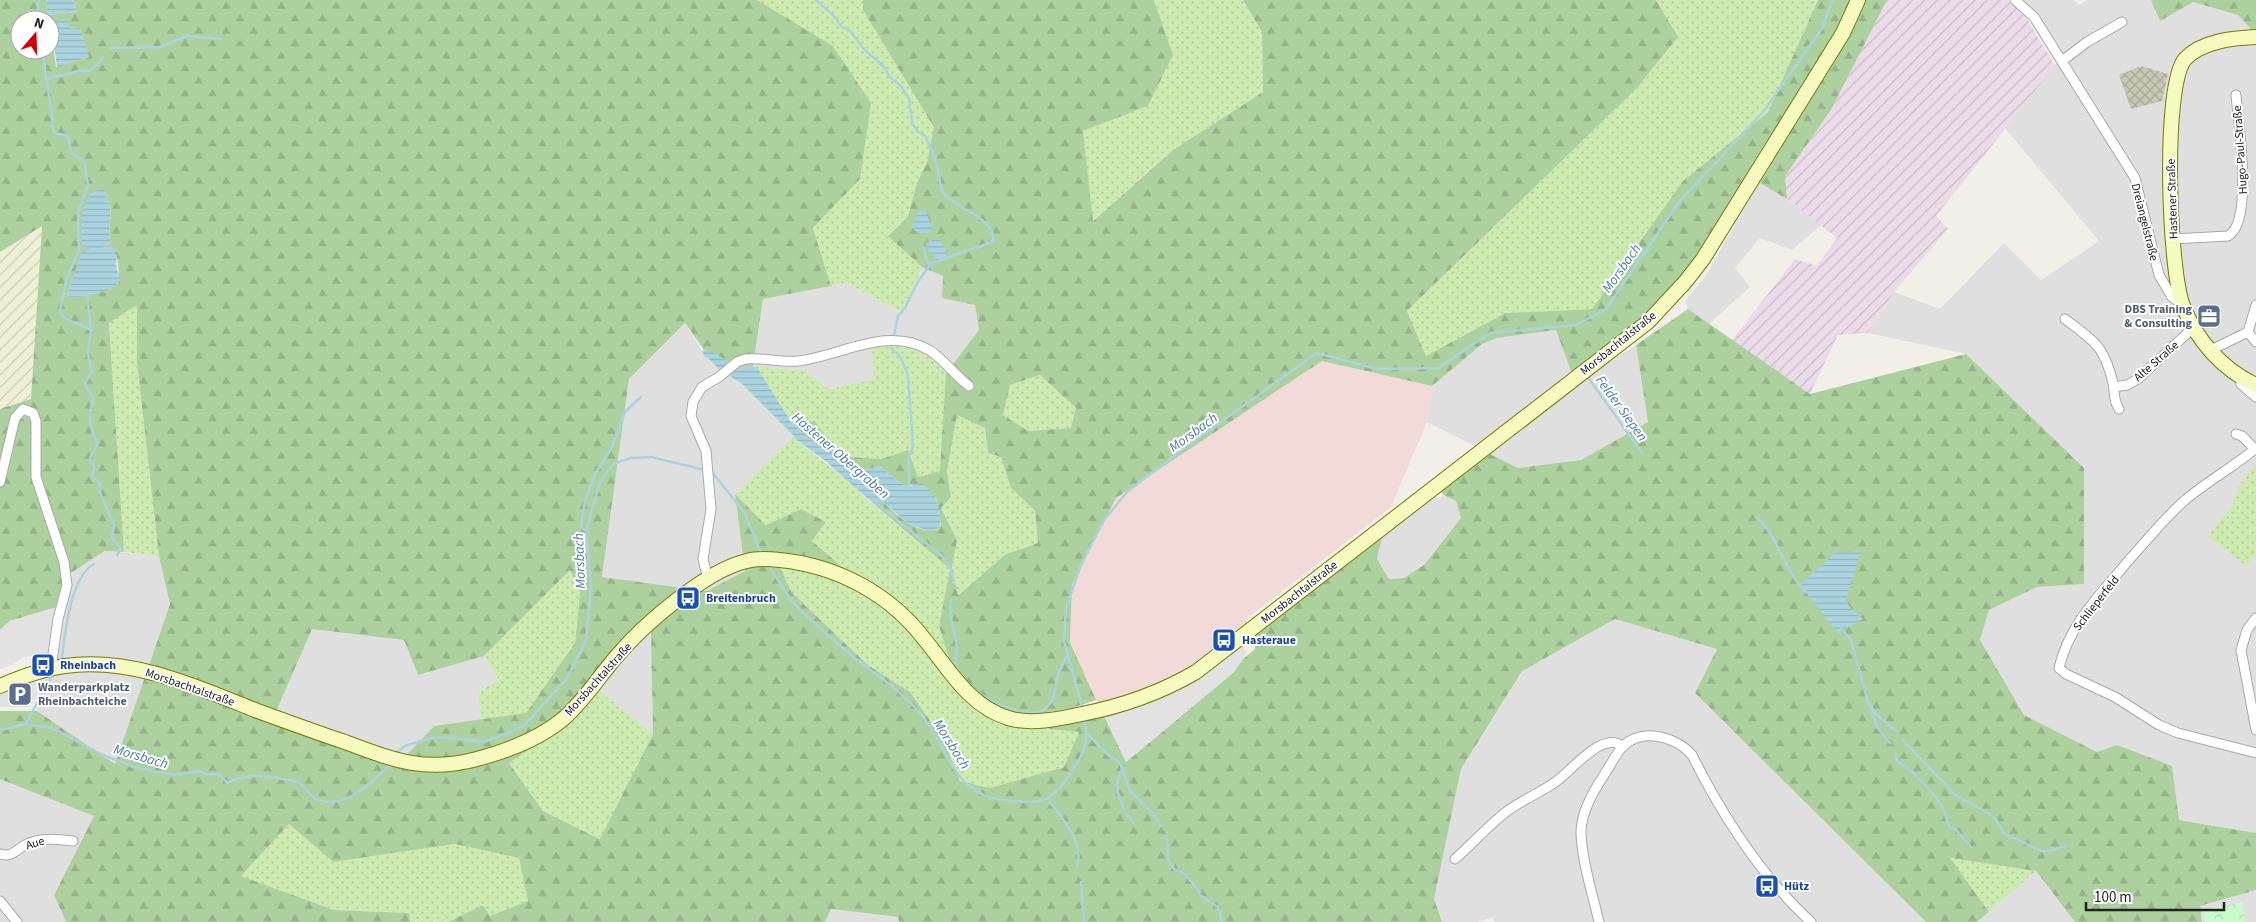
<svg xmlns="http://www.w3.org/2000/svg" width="2256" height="922" viewBox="0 0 2256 922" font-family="'Source Sans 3',sans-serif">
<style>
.residential{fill:#e0dfdf}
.commercial{fill:#f2dad9}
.industrial{fill:url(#industrial-furrows)}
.construction{fill:url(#construction-cross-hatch)}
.farmland{fill:url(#farmland-furrows)}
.grass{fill:url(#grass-dots)}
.forest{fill:url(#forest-firs);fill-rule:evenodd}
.park{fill:url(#park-crowns)}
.parking{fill:#e2e2e2}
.water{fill:url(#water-rules)}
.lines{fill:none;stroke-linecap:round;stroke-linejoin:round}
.stream{stroke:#aad3df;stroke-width:2.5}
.street-casing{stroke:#a9a9a9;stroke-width:11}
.secondary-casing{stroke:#707d05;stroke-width:16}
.street{stroke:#fff;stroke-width:9}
.secondary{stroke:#f7fabf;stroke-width:14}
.labels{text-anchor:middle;stroke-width:4;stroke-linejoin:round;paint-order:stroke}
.street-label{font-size:12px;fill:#222;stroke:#fff}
.service-label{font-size:12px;font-weight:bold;fill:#4e5e75;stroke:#fff;text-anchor:end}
.transit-label{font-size:12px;font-weight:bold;fill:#164399;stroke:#fff;text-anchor:start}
.water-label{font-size:14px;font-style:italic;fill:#4a7aab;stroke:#fff}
</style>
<defs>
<pattern id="industrial-furrows" width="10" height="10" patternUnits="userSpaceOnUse" patternTransform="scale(1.25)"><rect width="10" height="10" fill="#ebdbe8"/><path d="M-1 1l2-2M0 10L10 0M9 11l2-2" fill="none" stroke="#c9bcc7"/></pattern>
<pattern id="construction-cross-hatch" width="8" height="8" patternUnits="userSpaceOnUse" patternTransform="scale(1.25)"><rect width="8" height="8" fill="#c7c7b4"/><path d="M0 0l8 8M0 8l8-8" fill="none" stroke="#abab9a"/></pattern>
<pattern id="farmland-furrows" width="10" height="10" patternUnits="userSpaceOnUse" patternTransform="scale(1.25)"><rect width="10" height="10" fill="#eef0d5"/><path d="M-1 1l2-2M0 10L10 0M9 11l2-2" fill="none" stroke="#ccceb7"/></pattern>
<pattern id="grass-dots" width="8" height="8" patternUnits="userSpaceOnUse" patternTransform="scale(1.25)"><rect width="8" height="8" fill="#cdebb0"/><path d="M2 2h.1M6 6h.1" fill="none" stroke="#b0c997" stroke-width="1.8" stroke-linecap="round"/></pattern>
<pattern id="forest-firs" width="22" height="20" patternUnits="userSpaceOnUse" patternTransform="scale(1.25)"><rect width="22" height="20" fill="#add19e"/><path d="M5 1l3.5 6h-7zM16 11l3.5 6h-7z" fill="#95b388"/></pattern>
<pattern id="park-crowns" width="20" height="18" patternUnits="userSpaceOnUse" patternTransform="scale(1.25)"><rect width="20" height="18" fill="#c8facc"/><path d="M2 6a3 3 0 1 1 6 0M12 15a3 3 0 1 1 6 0" fill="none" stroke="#acd6af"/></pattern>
<pattern id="water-rules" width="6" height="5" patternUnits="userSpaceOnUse" patternTransform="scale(1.25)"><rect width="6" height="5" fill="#aad3df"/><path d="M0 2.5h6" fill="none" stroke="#92b5bf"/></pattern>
</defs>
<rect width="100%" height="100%" fill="#f2efe9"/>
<path class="residential" d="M2018,0H2074L2079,5L2088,0H2151L2160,20L2193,2L2238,15L2256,35V833L2179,820L2117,745L2097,752L2024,715L1980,640L1989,610L2037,587L2084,584L1966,354L1868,333L1894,292L1940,309L2004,243L2041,280L2099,241L2005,128L2063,55L2034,10Z
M1760,182L1787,199L1821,225L1792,250L1760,238L1735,268L1750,287L1709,324L1688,309L1685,301L1704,278Z
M922,267L943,276L942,298L975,304L979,330L946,373L924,351L874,379L828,389L805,371L753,366L763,299L846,283L902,313Z
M685,323L702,351L721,371L741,383L794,436L735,494L745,571L707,591L602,577L629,379Z
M1556,330L1576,384L1636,345L1648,422L1581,460L1518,468L1427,422L1432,386L1474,349L1482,344L1497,338Z
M1445,496L1456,501L1461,518L1424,565L1404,578L1389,579L1377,559L1382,537L1427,501Z
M106,551L159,556L170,604L115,764L37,711L41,675L54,672L64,606L73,571Z
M1615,619L1717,649L1695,693L1926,922H1494L1493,917L1478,922H1442L1433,899L1461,769L1522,671Z
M311,628L404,640L418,675L484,656L499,680L478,692L481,721L434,726L397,765L271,723Z
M651,630L653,734L597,689Z
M0,776L94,816L54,895L66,922H0Z
M2036,871L2075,922H1977L1989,912Z
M2256,890V922H2202L2199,906Z
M831,909L898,917L899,922H825Z"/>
<path class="commercial" d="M1322,361L1432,386L1427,422L1391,507L1246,619L1243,659L1234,672L1118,749L1070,641L1072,585L1116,498Z"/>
<path class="industrial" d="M1887,0H2006L2013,4L2027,19L2055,66L1936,216L1948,229L1894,292L1868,333L1838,335L1810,394L1732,340L1795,259L1817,266L1837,238L1787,199L1785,176L1831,110Z"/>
<path class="construction" d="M2141,66L2168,74L2162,101L2131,109L2119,75Z"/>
<path class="farmland" d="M42,225L31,399L0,409V252Z"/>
<path class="grass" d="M757,0H863V10L935,127L927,162L917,183L908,216L888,235L922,267L903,313L846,283L831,286L813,228L860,179Z
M1154,0H1243L1262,32L1263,92L1173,150L1092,221L1083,131L1148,106L1173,55Z
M1656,0H1815L1818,2L1768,112L1683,181L1592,309L1505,313L1426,356L1407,311L1637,88L1678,37Z
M137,305V363L159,556L124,552L109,322Z
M892,344L924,351L946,373L941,471L918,477L908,450L881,459L838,456L815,421L791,422L753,366L805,371L829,389L874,379L872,349Z
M1040,375L1076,407L1071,428L1028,432L1003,415L1010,385Z
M957,415L985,427L988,453L1001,457L1011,488L1035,511L1038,543L1006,554L957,595L952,567L957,540L941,507L951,497L947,472Z
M794,436V438L852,484L869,501L950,569L939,626L1011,712L1042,713L1047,729L1079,732L1064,767L989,788L960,781L944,741L910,692L868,665L792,593L774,556L843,569L812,541L826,522L801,509L766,525L735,494Z
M2256,462V553L2246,566L2208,537L2233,504L2238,488L2254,467L2253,464Z
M570,569L580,592L575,643L526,713L481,721L478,692L499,680L484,656Z
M597,689L653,734L601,839L543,811L509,763L556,732Z
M289,824L333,862L455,844L519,858L529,901L490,916L483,905L448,922H410L408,913L334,910L241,876Z
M1949,858L2036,871L1989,912Z"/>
<path class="forest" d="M0,0H46L48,15L77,12L73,0H757L833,46L871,103L860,179L813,228L831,286L763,299L753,366L736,367L704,350L685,323L629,379L602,577L707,591L745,571L735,494L766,525L801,509L826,522L812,541L844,569L775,557L792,593L868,665L910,692L944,741L960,781L989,788L1064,767L1079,732L1047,729L1065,723L1104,716L1126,762L1234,672L1243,659L1255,649L1257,632L1382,537L1377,559L1389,579L1404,578L1424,565L1461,518L1456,501L1445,496L1439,490L1490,454L1518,468L1581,460L1648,422L1636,345L1688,309L1810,394L1966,354L2084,468V584L2037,587L1989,610L1980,640L2024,715L2097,752L2117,745L2172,766L2179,820L2256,833V890L2200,906L2202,922H2075L2036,871L1950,858L1989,912L1977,922H1926L1695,693L1717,649L1615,619L1522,671L1461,769L1434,899L1442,922H899L898,917L831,909L825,922H448L483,905L490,916L528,901L519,858L455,844L333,862L289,824L241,876L334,910L409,913L410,922H66L54,895L94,816L0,779V711H37L115,764L170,604L159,556L137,363V305L109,323L124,552L105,551L63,578L57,607L10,621L0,630V409L31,399L42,226L0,252ZM20,20H50V50H20ZM51,32L89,57L56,67ZM105,191L111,211L109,234L111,243L101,248L113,247C118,254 120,276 118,284L70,298L67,295L82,253L93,249ZM570,570L580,592L575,643L526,713L434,726L397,765L271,723L312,629L404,640L418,675L484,656ZM651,631L653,734L600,839L543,811L509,763L556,732Z
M863,0H1154L1173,55L1148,106L1083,131L1093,221L1173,150L1263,92L1262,32L1243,0H1656L1678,37L1637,88L1407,311L1426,356L1505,313L1592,309L1683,181L1768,112L1818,0H1852C1833,53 1794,98 1764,145C1732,195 1700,265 1657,305C1633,329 1599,352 1572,374L1556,330L1497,338L1482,344L1432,386L1322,361L1116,498L1072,585L1070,642L1096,700L1072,708L1042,713L1011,712L983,699L951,664L939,626L950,569L876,506L881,502H883C897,515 918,536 939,529L941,525L936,498L912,485L906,487L880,467C875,466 870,470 865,469C844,467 827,441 810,440L791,422L815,421L838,456L881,459L908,450L918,477L940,471L946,373L979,330L975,305L942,298L943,276L922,267L888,236L908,216L917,183L927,162L934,127L863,10ZM1040,375L1076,408L1071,428L1028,431L1003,415L1010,385ZM957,415L985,428L988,453L1001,457L1011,488L1035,511L1038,543L1006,554L958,595L952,567L957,540L941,508L951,497L947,472Z
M1864,0H1887L1831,110L1785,176L1787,199L1760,183L1853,27Z
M2151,0H2256V35L2238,15L2193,2L2160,21Z"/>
<path class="park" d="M2242,902L2245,922H2205L2204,910Z"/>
<path class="parking" d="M2169,299L2188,329L2177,338L2155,308Z
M57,607L48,657L42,655L24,657L13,664L0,669V630L10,621Z
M1239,650H1248L1234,672L1126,762L1104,716L1138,708L1163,697L1199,677Z
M38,680L37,698L28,707H0V695Z"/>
<path class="water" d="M46,0H73L77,12L48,15Z
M67,19L70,29L80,28L89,57L57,67L51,24L55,21Z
M102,189L105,191L111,212L109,234L111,243L102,248L113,247C119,255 115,261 117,270C118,273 120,275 120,278C119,293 82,296 70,298L67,295L82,252L92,249L82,246C80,233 81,204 91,194C93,191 98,190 102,189Z
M919,209L924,210L933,226L931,232C925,235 916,234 912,227Z
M934,239H939L948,254L941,260H936L926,246V243Z
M706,349L725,359L736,367L753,366L758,369L791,422L810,440C823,439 846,467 865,469C870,470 875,466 880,467L906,487L921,484C937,490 942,513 940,528L930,531L910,525L883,502H881L876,506L824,460L794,438V436L741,383L721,371L708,358L705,357L702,351Z
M1861,551L1845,602L1863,619L1838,633L1800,585L1835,553Z"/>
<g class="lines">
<path class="stream" d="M38,0V20
M816,0L833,15L842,27L850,31L865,50L884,67L890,77L902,87L909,99L912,123L918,132L925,136C929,145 934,155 937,165C940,176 938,187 947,197C960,210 993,218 994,240L990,243L931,263L918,282L905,308L898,316L894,335
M111,48L160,47L187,36L221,39
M43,50C44,77 52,102 53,129L55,133L68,136L71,153L84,161L88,185L78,213L79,250L67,278L60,311L64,318L91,330L88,354L92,371L85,384L94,399C87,414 90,430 98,444L90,458L94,467L92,476L100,484V493L114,525L112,538L121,549L117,555
M45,78L61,76L78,71H89L97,65L103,57
M923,247L929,266
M87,295L91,330
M891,348L900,356L908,375L913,446L909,458V487L906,488
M1587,376L1642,453
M710,472L713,473L745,514L762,555
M876,503L942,556C949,563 953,573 954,584
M1757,517C1779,538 1784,571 1806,592
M586,531L581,527L585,501L595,474L612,447L625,412L641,397
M768,564C776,576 783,591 793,602C811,621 832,639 852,656C875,674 900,690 919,712C943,738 949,779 983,795C993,800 1032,804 1043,800C1051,797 1058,790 1063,784C1080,760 1091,748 1084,718
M951,600C948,622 956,630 957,649C957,655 954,662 957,668C966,692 1028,729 1049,705C1056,696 1055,686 1058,676C1060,669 1064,662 1067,655
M1841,629L1851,640L1868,702L1877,715L1896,731
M62,657C65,632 71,576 94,564
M47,686L52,675
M1871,708L1877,727L1890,743
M1083,710L1064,641L1066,608L1081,565L1104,520L1127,492L1187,446L1317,353L1377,369L1438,368L1490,333L1576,325L1606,309L1679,202L1763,112L1823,27L1832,0
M26,724L39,699
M0,730L26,724L52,728L103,755L134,767L174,775L199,771L206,774H219L227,783C246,774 263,774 283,779C288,781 294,780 298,782C304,785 308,794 315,798C343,813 373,781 391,764
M1088,734L1108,755L1120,763L1130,791L1154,815L1161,826
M1903,740L1955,795L1985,811L1995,818L2004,834L2042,851H2051L2065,846
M394,754L405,746L427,739L441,737L484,742L524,726L567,678L586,640L591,587L586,531L600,482L613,464L631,458L651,457L705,470
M1896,754L1897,762C1910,766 1934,794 1942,806C1946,813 1946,821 1950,828L1956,830L1971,847
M1123,770L1121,771C1113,785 1120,801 1126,813C1128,817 1132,819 1133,823
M1047,798C1060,816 1085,842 1077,866
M1167,836L1168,859L1171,865L1175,870L1185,874L1199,891L1200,895L1218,907L1222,922
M1081,882L1084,922"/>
<g class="street-casing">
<path id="street" d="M2015,0L2034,17L2135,178L2159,275L2172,297L2182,304
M2062,61L2087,42L2122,22
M2173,239L2228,236C2254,223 2238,121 2236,95
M2065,319C2094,341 2104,345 2113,383C2115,393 2113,400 2119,409
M2248,332L2256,342
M2211,350L2248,332L2256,305
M2240,378L2241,384L2256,397
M2114,387L2127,385L2138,379L2194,327
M2236,434L2242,436L2255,449C2232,468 2206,482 2184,501C2164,519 2147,540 2129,560C2101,594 2069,624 2059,668L2066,674L2115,697L2159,725L2178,733L2256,753
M0,482L15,418L23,409L33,413L36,421V477L64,562L67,585L58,619L51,668
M708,579L703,559L711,509L706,451L691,416L693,402L702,387L719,377L737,362L745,359C763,357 780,363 798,361C842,356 886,325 929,350C941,357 956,376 969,386
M2256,618L2247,630L2241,650L2256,730
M0,854C11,858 16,850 25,845C40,837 57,839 73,841
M1455,859C1472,844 1488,826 1506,812C1521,800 1543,792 1558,780C1572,770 1604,729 1623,747
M0,901L17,922
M1599,922C1593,896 1581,857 1581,831C1582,811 1593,792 1604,775C1610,766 1616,754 1623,746C1643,727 1676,737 1692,755C1723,817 1760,875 1811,922"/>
</g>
<g class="secondary-casing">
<path id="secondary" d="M2256,37C2233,38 2202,41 2185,59C2162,87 2169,271 2183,306C2197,341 2223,370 2256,385
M0,686C21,677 42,669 65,666C131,657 195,686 255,710C285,721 315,732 345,742C393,760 425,773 477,759C507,751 539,739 563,719C584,701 598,678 616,657C643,625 706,570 747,561C757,558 770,559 780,560C838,566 890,594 925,640C949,669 969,706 1008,718C1030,725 1059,719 1082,714C1123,706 1160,693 1196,672L1648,322L1686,281L1703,259L1843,33L1858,0"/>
</g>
<use href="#street" class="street"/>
<use href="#secondary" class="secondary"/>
</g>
<defs>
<g id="office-square" transform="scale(1.25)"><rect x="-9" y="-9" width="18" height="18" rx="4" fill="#5c6f8a" stroke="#fff"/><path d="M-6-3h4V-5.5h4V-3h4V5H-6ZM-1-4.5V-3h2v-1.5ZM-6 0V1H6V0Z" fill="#fff"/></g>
<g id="bus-square" transform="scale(1.25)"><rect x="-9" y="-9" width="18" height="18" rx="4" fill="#1a4fb4" stroke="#fff"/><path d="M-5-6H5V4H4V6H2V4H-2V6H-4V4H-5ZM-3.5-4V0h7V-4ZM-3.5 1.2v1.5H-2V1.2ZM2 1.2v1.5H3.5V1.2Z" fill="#fff"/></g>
<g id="parking-square" transform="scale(1.25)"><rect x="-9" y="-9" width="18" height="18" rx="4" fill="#5c6f8a" stroke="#fff"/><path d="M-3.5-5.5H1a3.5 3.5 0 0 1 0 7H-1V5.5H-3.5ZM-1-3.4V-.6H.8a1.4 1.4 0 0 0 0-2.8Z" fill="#fff"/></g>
</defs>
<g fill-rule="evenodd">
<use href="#office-square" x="2209" y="316"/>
<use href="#bus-square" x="688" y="598"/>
<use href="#bus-square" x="1224" y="640"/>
<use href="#bus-square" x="43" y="665"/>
<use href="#parking-square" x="20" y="694"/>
<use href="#bus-square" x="1767" y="886"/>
</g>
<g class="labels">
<g class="street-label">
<text transform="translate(2240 150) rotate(-94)" y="4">Hugo-Paul-Straße</text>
<text transform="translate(2172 199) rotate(-92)" y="4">Hastener Straße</text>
<text transform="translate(2145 222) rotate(76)" y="4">Dreiangelstraße</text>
<text transform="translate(1618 343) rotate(-39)" y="4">Morsbachtalstraße</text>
<text transform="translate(2156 361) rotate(-41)" y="4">Alte Straße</text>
<text transform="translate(1299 592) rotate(-38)" y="4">Morsbachtalstraße</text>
<text transform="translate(2096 603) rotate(-52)" y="4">Schlieperfeld</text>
<text transform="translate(598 679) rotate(-48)" y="4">Morsbachtalstraße</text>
<text transform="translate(190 687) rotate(19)" y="4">Morsbachtalstraße</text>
<text transform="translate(35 843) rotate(-17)" y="4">Aue</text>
</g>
<g class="service-label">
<text x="2192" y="313">DBS Training<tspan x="2192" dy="14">&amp; Consulting</tspan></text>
<text x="38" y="691" text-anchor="start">Wanderparkplatz<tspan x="38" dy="14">Rheinbachteiche</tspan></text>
</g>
<g class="transit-label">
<text x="706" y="602">Breitenbruch</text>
<text x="1242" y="644">Hasteraue</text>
<text x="60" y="669">Rheinbach</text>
<text x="1784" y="890">Hütz</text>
</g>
<g class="water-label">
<text transform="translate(1621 268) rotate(-55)" y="5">Morsbach</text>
<text transform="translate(1622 408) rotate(54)" y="5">Felder Siepen</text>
<text transform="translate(1193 432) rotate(-36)" y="5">Morsbach</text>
<text transform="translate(841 455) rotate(41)" y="5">Hastener Obergraben</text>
<text transform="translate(579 561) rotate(-92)" y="5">Morsbach</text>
<text transform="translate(952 744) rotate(58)" y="5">Morsbach</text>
<text transform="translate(141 756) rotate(16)" y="5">Morsbach</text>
</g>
</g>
<g transform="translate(35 35) rotate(19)"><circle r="24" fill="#ffffff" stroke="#a7a7a7"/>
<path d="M0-4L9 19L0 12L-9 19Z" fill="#d40000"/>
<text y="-8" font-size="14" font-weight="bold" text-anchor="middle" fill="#222222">N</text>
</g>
<path d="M2086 902v8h138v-8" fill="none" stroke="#222222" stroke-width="2.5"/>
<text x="2094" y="902" font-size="15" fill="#222222" stroke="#ffffff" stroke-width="4" paint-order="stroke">100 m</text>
</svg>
